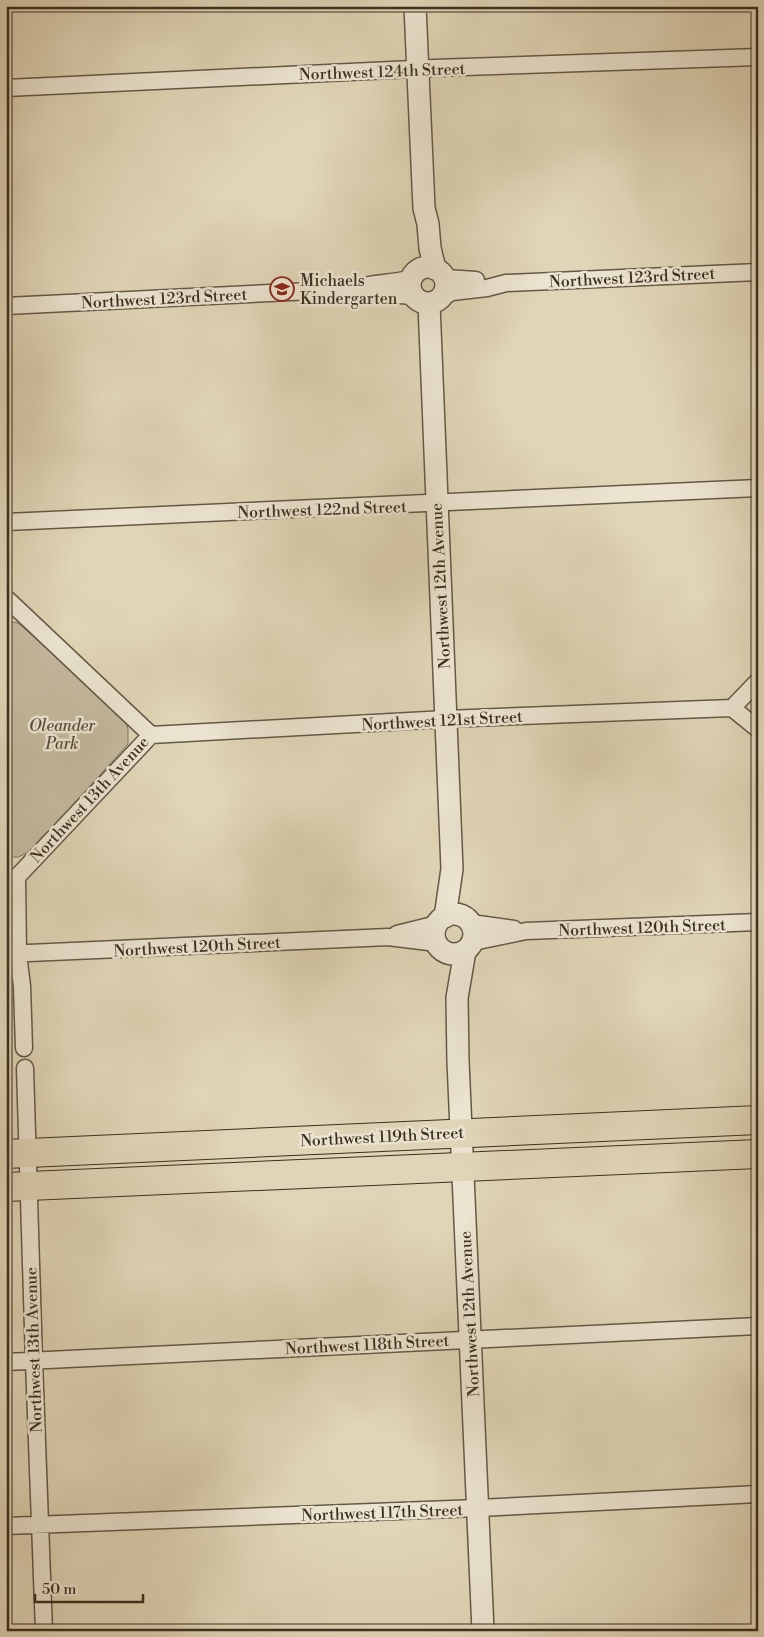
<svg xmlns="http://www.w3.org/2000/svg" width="764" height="1637" viewBox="0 0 764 1637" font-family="'Libre Bodoni',serif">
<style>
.green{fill:#c4b99e;stroke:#807460}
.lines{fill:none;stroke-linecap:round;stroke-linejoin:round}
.minor-casing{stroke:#655946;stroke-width:19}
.tertiary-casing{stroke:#655946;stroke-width:24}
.trunk-casing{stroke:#3c3021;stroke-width:30}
.minor{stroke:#ebe4d0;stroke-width:16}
.tertiary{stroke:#ebe4d0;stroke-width:21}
.trunk{stroke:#e0d5b7;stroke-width:28}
.labels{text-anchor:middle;stroke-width:5;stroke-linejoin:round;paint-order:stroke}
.street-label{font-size:16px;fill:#3c3021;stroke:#ebe4d0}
.poi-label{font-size:16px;fill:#3c3021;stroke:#ebe4d0;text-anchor:start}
.park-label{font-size:16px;font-style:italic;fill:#574b3a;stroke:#ebe4d0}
</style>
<rect width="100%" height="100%" fill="#e0d5b7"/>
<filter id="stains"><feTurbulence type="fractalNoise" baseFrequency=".004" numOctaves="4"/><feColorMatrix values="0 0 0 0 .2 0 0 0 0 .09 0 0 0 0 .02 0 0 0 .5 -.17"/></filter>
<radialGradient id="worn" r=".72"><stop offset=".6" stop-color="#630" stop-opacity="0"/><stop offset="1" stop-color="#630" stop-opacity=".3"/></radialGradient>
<path class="green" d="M6,620L18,623L124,715L128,729V744L31,851L18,857H6Z"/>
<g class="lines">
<g class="minor-casing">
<path id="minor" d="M6,88L434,68L758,57
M445,278L476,280
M374,293L413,296
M442,297L452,292L487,288L506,283L758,272
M6,306L353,289C372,282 392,284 412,278
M6,522L758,488
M6,598L151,735
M732,708L758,681
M732,708L758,729
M151,735L446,719L732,708
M471,923L514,929
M397,934L437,924
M473,942L526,931L758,922
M6,954L388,937L437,943
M24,1048L22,986L18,954L17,877L151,735
M25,1068L34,1361L44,1631
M6,1362L758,1326
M6,1526L478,1508L758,1494"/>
</g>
<g class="tertiary-casing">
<path id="tertiary" d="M415,6L424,208L428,224L430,248L435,269
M410 285a18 18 0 1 1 36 0a18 18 0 1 1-36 0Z
M429,304L452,869L445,917
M434 934a20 20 0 1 1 40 0a20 20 0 1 1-40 0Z
M465,951L457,998L458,1061L483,1631"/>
</g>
<g class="trunk-casing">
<path id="trunk" d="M6,1154L758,1120
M6,1187L758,1154"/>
</g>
<use href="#minor" class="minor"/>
<use href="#tertiary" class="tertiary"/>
<use href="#trunk" class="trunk"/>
</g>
<defs>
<g id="school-ring" transform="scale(1.25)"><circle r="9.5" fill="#ebe4d0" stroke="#8f2418" stroke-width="1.5"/><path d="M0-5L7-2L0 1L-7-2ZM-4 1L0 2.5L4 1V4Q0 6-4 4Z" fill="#8f2418"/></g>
</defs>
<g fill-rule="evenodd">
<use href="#school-ring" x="282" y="289"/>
</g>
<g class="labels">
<g class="street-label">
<text transform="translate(382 71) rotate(-2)" y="6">Northwest 124th Street</text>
<text transform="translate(632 277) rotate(-3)" y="6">Northwest 123rd Street</text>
<text transform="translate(164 298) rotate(-3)" y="6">Northwest 123rd Street</text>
<text transform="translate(322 509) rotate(-2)" y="6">Northwest 122nd Street</text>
<text transform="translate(440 586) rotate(-93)" y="6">Northwest 12th Avenue</text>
<text transform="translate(442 720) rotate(-3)" y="6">Northwest 121st Street</text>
<text transform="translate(89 799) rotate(-47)" y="6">Northwest 13th Avenue</text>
<text transform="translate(642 927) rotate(-2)" y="6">Northwest 120th Street</text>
<text transform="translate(197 946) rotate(-3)" y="6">Northwest 120th Street</text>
<text transform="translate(382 1136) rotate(-3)" y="6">Northwest 119th Street</text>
<text transform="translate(469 1314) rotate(-93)" y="6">Northwest 12th Avenue</text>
<text transform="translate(367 1344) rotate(-3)" y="6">Northwest 118th Street</text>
<text transform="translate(33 1350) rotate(-92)" y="6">Northwest 13th Avenue</text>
<text transform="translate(382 1512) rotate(-2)" y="6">Northwest 117th Street</text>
</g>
<g class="poi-label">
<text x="300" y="286">Michaels<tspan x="300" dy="18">Kindergarten</tspan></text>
</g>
<g class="park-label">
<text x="62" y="731">Oleander<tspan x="62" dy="18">Park</tspan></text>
</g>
</g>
<rect width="764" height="1637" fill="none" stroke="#e0d5b7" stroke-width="25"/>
<rect x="8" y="8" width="749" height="1622" fill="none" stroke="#3c3021" stroke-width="2.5"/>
<rect x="12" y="12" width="739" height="1612" fill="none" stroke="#3c3021"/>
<path d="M35 1594v8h108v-8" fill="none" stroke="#3c3021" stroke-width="2.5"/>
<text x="42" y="1594" font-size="15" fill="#3c3021" stroke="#ebe4d0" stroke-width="4" paint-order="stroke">50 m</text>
<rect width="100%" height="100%" filter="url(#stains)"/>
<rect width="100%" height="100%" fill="url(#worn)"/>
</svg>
